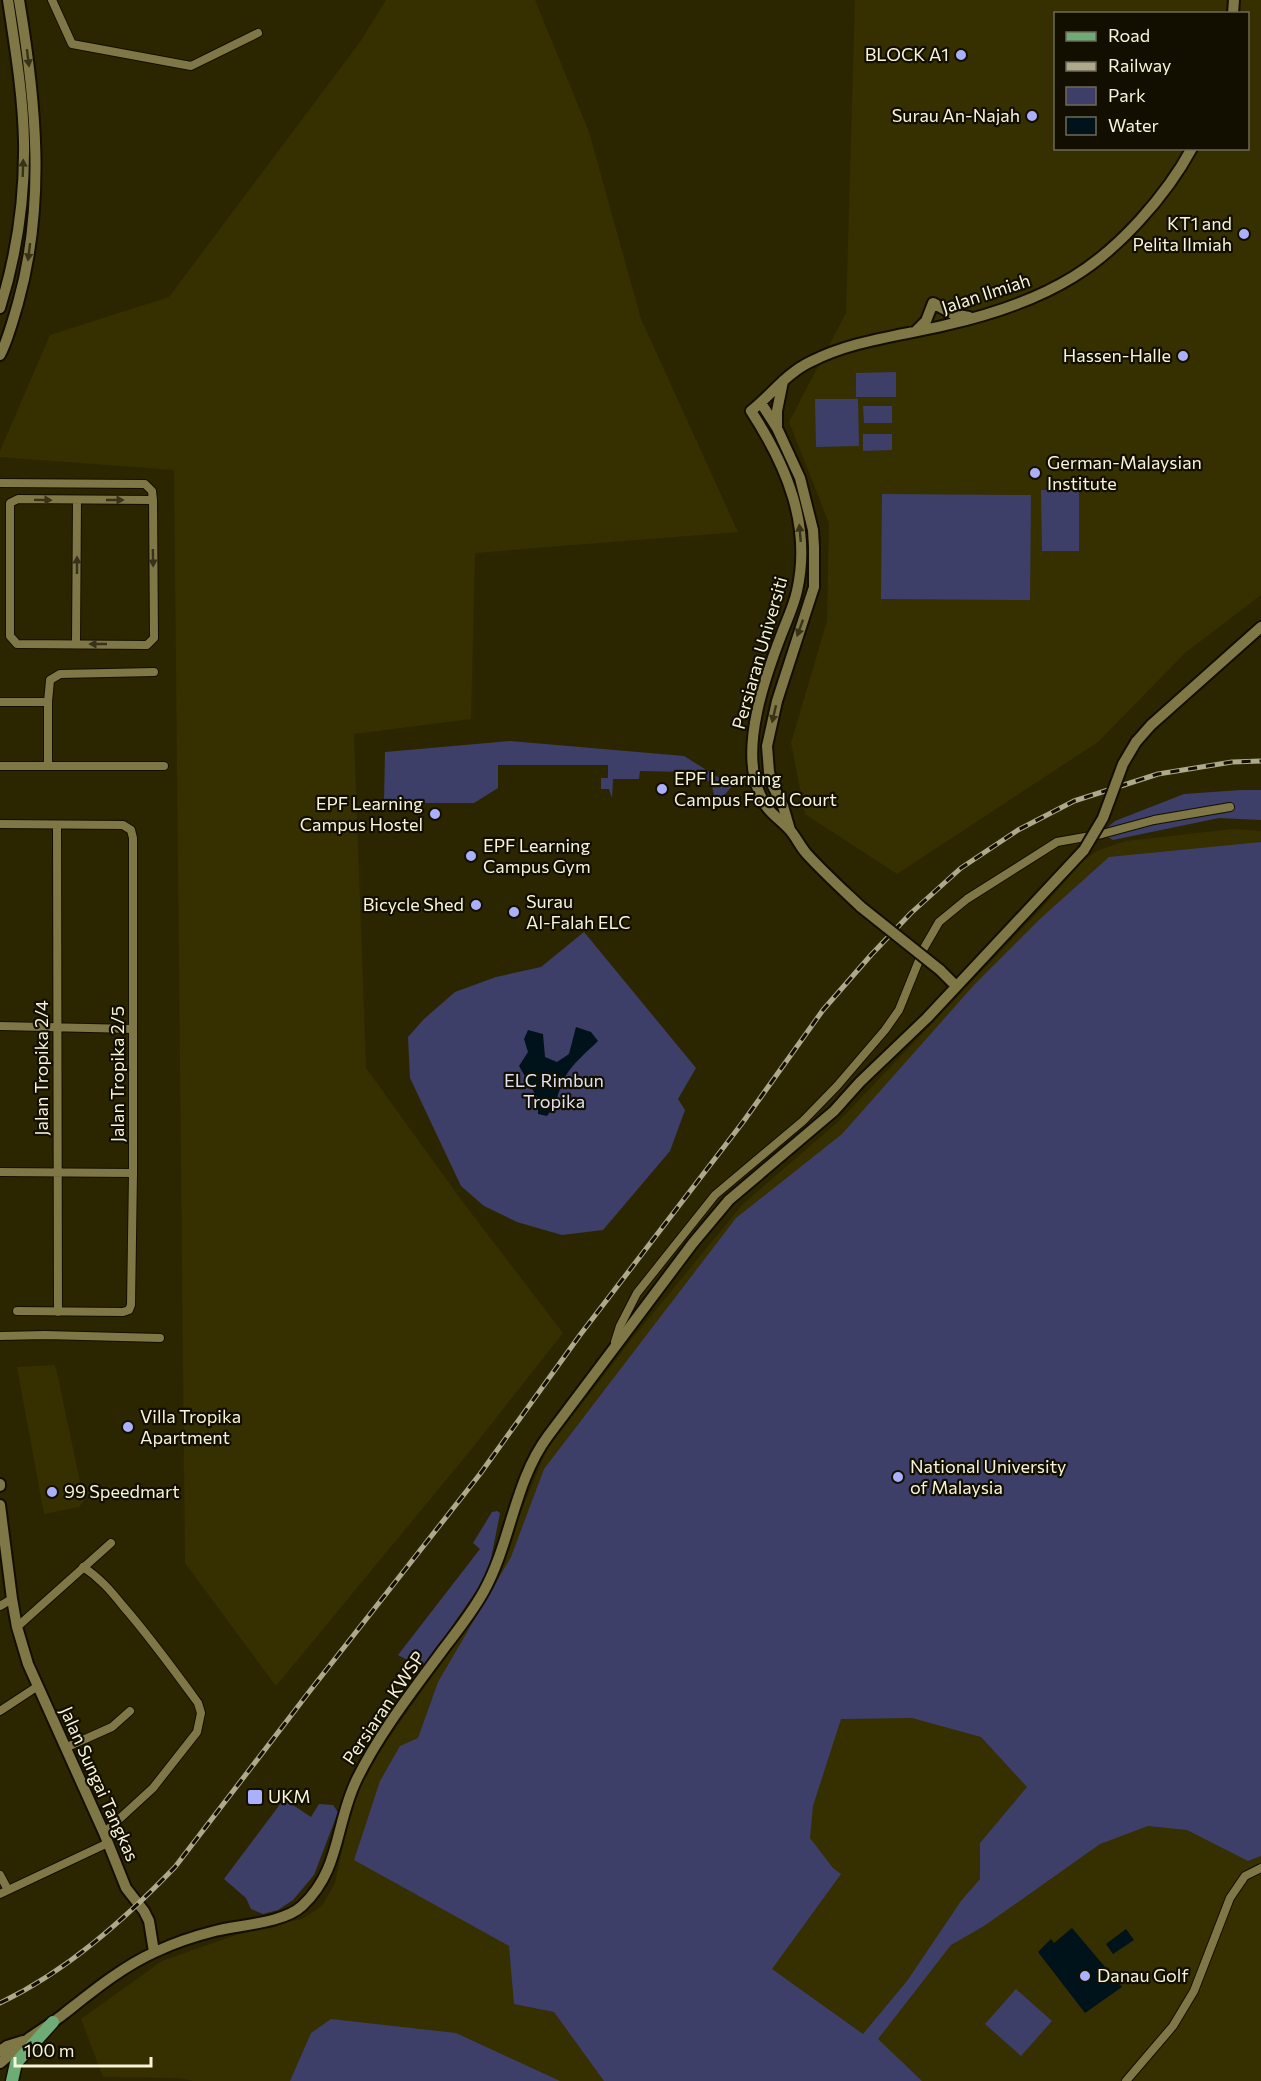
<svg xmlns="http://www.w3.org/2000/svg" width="1261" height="2081" viewBox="0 0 1261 2081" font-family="Commissioner,sans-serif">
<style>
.built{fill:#362f00;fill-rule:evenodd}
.green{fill:#3d3f68;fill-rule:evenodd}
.water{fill:#00131b}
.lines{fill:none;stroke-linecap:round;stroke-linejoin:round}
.minor-casing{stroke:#130e00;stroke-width:10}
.tertiary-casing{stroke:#130e00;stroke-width:14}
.primary-casing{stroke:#130e00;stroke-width:15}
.minor{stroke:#7f7745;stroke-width:8}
.tertiary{stroke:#7f7745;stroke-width:10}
.primary{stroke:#6dab77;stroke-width:12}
.rail-casing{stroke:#aea98b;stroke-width:5}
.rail{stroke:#120f00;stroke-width:3;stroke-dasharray:9;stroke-linecap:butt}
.tertiary-bridge-casing{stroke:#130e00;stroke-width:14;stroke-linecap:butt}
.tertiary-bridge{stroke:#7f7745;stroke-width:10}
.oneway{fill:#383318}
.poi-dot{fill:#aab0fb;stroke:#120f00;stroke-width:2}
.labels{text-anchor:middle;stroke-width:4.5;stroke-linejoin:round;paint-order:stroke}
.poi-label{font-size:18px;fill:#f8f4da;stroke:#120f00;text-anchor:start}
.street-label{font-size:18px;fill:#f8f4da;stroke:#120f00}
.park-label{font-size:18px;fill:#e0e2f4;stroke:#120f00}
</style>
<rect width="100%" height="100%" fill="#2c2600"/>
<path class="built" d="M386,0H535L589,132L641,319L738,532L475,553L471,719L354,734L366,1068L462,1201L563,1333L474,1446L276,1686L185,1563L174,470L0,457V451L50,335L169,297L360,42Z
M855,0H1261V595L1185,653L1098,742L897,874L805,814L791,743L827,621L829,523L789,422L846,313ZM1056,14H1248V148H1056Z
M1233,829L1261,831V2081H193L179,2078L103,2077L81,2019L162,1961L250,1930L302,1919L322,1906L335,1883L346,1832L358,1790L366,1771L470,1622L492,1582L547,1449L635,1335L743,1204L840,1120L1042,908L1083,861L1097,851L1125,841Z
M54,1365L56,1368L84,1501L79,1507L44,1514L17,1367Z"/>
<path class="green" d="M896,372V397H856V373Z
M815,399H858L859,446L816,447Z
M863,406H892V423H864Z
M863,434H892V450L863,451Z
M1079,489V551H1042L1041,490Z
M882,494L1031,495L1030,600L881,599Z
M510,741L684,756L732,786L716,805L711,781L683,780V772L640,771L639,779H613L612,798L609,789H601V778H608V765H498V788L474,803H384L385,752Z
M1241,790H1261V820L1219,818L1113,840L1108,837V827L1115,821L1184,794Z
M1261,842V1856L1248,1861L1187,1830L1148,1826L1100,1844L984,1926L951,1945L878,2039L922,2081H604L554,2012L514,2004L509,1946L354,1860L380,1781L400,1746L418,1738L438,1682L511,1557L544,1469L736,1218L842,1134L974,985L1041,918L1109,857ZM912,1718L981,1737L1027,1787L980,1843V1879L961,1901L907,1981L863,2034L772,1969L841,1874L833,1868L810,1838L813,1806L841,1719Z
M584,932L696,1068L678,1099L685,1110L670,1151L603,1230L562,1235L517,1222L484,1206L461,1186L410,1078L408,1037L424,1019L455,992L496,977L541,967Z
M497,1511L500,1513L488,1574L423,1668L398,1655L480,1549L473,1543L492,1512Z
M284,1799L311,1817L319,1804L333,1805L338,1812L314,1875L293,1900L278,1910L263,1914L251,1909L246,1898L224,1879Z
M1016,1989L1052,2021L1021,2056L985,2024Z
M331,2019L456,2033L560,2081H290L311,2033Z"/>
<path class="water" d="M576,1027L591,1032L598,1041C587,1052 573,1063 565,1077C558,1091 557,1104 547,1116L538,1114V1099L519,1066L528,1052L524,1039L528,1030L543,1034L545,1057L557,1062L569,1054Z
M1072,1928L1122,1987L1085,2013L1038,1952L1051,1939L1054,1943Z
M1126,1929L1134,1940L1113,1954L1106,1944Z"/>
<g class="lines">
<g class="minor-casing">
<path id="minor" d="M52,0L72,44L191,66L258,33
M0,483L145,484L152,491L153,500L154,638L147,645L17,644L10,636V503L18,499L153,500
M76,644L77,500
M0,702H48V766H0
M48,702L50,680L60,674L154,672
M48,766H164
M0,824L123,825L131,830L133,838V1173L131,1305L129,1310L123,1312L17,1311
M57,825L58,1312
M0,1026L133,1029
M0,1172L133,1173
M0,1336L45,1335L160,1338
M615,1342L620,1326L637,1293L715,1195L803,1121L837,1086L885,1030L899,1010L924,948L939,922L967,899L1057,842L1102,834L1154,820L1230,807
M83,1567C100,1578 111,1591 123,1606C150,1637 174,1670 198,1703L201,1713L197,1732L153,1788L104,1833
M0,1606L12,1599
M17,1627L111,1543
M0,1711L38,1686
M65,1748L112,1727L130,1711
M0,1875L8,1890
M0,1894L108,1843
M1126,2081L1173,2026L1194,1991L1230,1898L1245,1876L1261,1868"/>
</g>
<g class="tertiary-casing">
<path id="tertiary" d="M1233,14L1234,0
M0,308C17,254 25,198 24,141C23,94 15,47 8,0
M916,331L926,321L933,303L953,314L969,317
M0,355C8,340 13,320 18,303C46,204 36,101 19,0
M761,403L777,428L800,478L813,530L814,547V587L777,701L767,746L769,772L773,786L783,806L790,830
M777,428V411L783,381
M1136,742L1151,725L1261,627
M861,907C842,889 823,872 806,853C800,846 796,837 790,830C777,816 766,812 759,792C740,747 765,677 782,633C787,620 794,605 797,591C812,525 786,465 751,411C771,395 787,373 810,362C853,340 900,336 946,325C990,315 1034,301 1073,277C1119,249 1166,196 1192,148
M940,970L956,986
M0,1484V1486
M0,1505L12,1599L17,1627L28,1664L104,1833L126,1888L144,1911L149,1921L154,1952
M0,2051L7,2046L23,2041
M0,2063C10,2055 18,2046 28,2039C40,2030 53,2023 65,2013C93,1991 122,1967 155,1952C174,1943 195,1936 215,1931C239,1925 284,1923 302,1906C341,1870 335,1823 357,1779C380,1732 414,1689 445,1647C459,1629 473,1611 484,1591C511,1542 514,1482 548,1436L693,1243L729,1200L834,1111L860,1082L927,1018L1084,850"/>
</g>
<g class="primary-casing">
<path id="primary" d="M12,2081L16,2063L53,2022"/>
</g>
<use href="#minor" class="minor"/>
<use href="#tertiary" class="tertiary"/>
<use href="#primary" class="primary"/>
<g class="rail-casing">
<path id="rail" d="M0,2003C67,1971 124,1920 175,1867L309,1692L480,1474L580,1335L743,1122L823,1010L871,955L911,913L961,868L1018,830L1074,801L1158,774L1232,762L1261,761"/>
</g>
<use href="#rail" class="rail"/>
<g class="tertiary-bridge-casing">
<path id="tertiary-bridge" d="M1084,850L1103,818L1123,764L1136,742
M861,907L940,970"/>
</g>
<use href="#tertiary-bridge" class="tertiary-bridge"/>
</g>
<defs><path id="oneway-solid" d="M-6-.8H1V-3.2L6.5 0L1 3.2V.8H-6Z" transform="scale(1.5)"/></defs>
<g class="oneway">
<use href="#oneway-solid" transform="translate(28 58) rotate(83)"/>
<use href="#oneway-solid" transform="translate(23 168) rotate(-88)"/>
<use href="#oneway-solid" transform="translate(29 252) rotate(97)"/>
<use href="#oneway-solid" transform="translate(43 500) rotate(1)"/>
<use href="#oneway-solid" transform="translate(115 500)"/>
<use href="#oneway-solid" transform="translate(800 533) rotate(-95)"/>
<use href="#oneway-solid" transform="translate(153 558) rotate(89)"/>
<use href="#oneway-solid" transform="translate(77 565) rotate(-90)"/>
<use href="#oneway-solid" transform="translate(800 628) rotate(110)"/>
<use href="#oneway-solid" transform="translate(98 644) rotate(-180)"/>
<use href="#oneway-solid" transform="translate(774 714) rotate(103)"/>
</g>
<g class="poi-dot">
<circle cx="961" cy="55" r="6"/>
<circle cx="1032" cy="116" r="6"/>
<circle cx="1244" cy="234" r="6"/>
<circle cx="1183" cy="356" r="6"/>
<circle cx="1035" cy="473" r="6"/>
<circle cx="662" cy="789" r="6"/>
<circle cx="435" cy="814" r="6"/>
<circle cx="471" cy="856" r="6"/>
<circle cx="476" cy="905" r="6"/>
<circle cx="514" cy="912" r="6"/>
<circle cx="128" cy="1427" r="6"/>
<circle cx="898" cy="1477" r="6"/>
<circle cx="52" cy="1492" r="6"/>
<rect x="247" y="1789" width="16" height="16" rx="3"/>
<circle cx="1085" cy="1976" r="6"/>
</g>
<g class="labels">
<g class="poi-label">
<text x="949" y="61" text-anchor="end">BLOCK A1</text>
<text x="1020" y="122" text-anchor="end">Surau An-Najah</text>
<text x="1232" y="230" text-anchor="end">KT1 and<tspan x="1232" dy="21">Pelita Ilmiah</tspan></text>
<text x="1171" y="362" text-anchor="end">Hassen-Halle</text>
<text x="1047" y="469">German-Malaysian<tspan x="1047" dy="21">Institute</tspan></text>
<text x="674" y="785">EPF Learning<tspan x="674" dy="21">Campus Food Court</tspan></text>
<text x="423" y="810" text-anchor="end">EPF Learning<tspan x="423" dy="21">Campus Hostel</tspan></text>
<text x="483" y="852">EPF Learning<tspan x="483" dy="21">Campus Gym</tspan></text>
<text x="526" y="908">Surau<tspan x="526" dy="21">Al-Falah ELC</tspan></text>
<text x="464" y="911" text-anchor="end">Bicycle Shed</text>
<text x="140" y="1423">Villa Tropika<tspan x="140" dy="21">Apartment</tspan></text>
<text x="910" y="1473">National University<tspan x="910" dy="21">of Malaysia</tspan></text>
<text x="64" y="1498">99 Speedmart</text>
<text x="268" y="1803">UKM</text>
<text x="1097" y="1982">Danau Golf</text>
</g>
<g class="street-label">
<text transform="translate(986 294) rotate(-18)" y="6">Jalan Ilmiah</text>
<text transform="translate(760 653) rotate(-74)" y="6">Persiaran Universiti</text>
<text transform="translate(42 1068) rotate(-90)" y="6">Jalan Tropika 2/4</text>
<text transform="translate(118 1074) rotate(-90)" y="6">Jalan Tropika 2/5</text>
<text transform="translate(384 1708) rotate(-56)" y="6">Persiaran KWSP</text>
<text transform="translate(99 1784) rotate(66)" y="6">Jalan Sungai Tangkas</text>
</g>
<g class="park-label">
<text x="554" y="1087">ELC Rimbun<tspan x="554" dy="21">Tropika</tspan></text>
</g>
</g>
<rect x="1054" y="12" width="195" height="138" fill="#120f00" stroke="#6e6b57" stroke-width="1.5"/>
<rect x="1066" y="32" width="30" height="9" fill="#6dab77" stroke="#6e6b57" stroke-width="1.5"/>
<text x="1108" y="42" font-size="18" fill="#f8f4da">Road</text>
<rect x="1066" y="62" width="30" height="9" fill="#aea98b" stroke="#6e6b57" stroke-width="1.5"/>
<text x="1108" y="72" font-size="18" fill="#f8f4da">Railway</text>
<rect x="1066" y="87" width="30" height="18" fill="#3d3f68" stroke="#6e6b57" stroke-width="1.5"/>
<text x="1108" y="102" font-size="18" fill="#f8f4da">Park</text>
<rect x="1066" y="117" width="30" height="18" fill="#00131b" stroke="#6e6b57" stroke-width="1.5"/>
<text x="1108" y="132" font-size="18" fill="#f8f4da">Water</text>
<path d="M15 2057v9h136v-9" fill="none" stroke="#f8f4da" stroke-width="3"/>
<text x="24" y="2057" font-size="18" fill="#f8f4da" stroke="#120f00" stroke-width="4.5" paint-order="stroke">100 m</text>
</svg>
